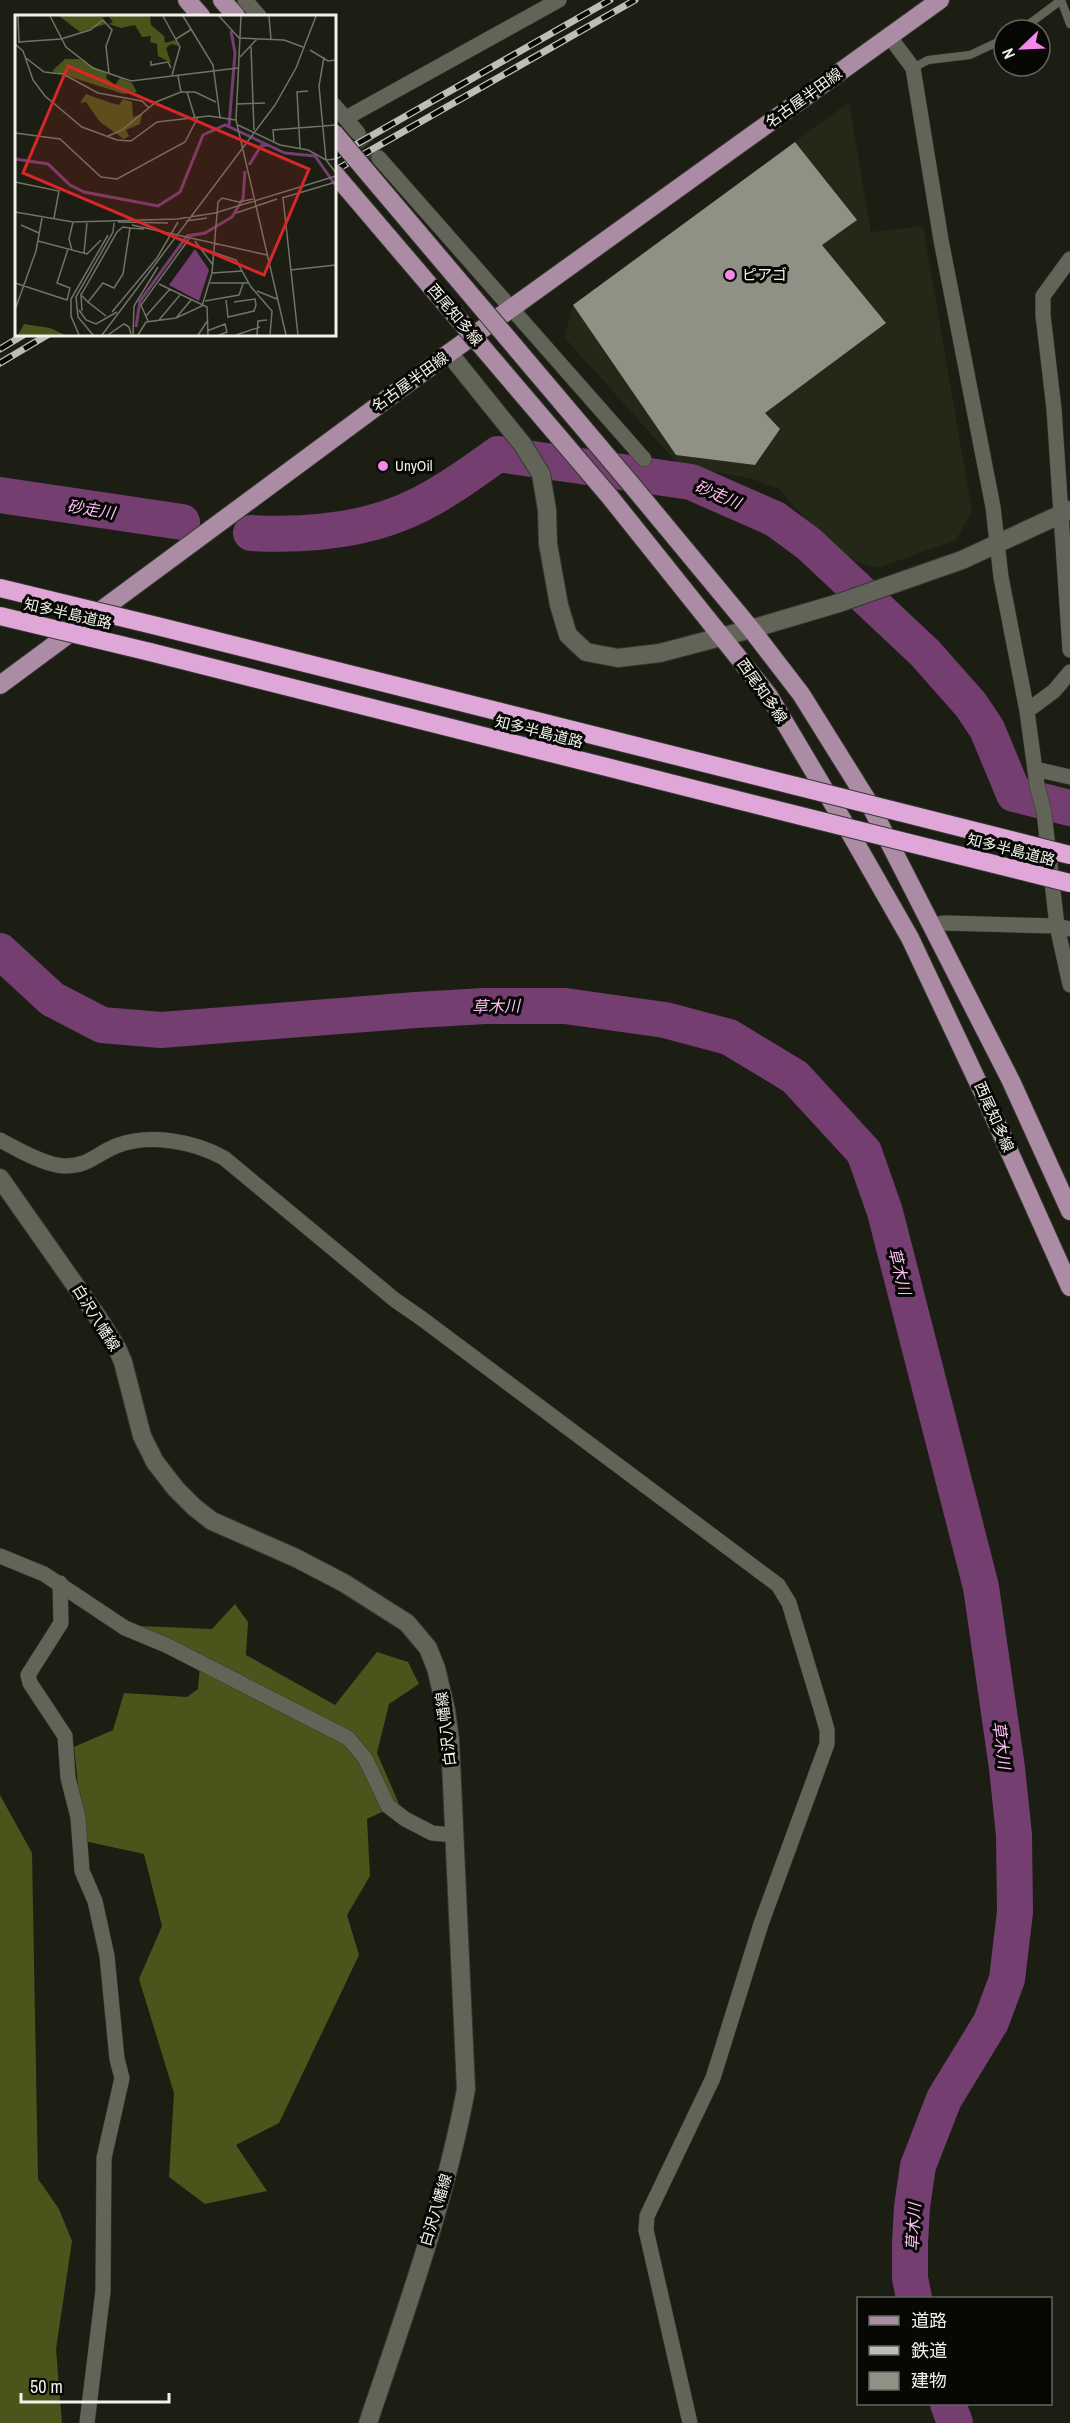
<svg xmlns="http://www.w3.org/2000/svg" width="1070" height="2423" viewBox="0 0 1070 2423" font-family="'Archivo Narrow','Noto Sans JP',sans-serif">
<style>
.built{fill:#242817}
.forest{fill:#4b541b}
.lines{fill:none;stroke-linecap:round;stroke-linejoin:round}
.river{stroke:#743e70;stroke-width:36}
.building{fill:#8e9184}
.street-tunnel{stroke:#3c3e33;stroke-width:15;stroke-dasharray:15 8;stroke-linecap:butt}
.lane-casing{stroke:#353731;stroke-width:9}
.street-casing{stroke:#353731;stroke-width:16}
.secondary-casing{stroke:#353731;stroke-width:20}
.primary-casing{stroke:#353731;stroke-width:20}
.highway-casing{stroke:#353731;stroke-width:20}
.lane{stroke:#626458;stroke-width:8}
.street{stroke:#626458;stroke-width:15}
.secondary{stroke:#626458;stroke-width:18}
.primary{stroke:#ac8ca5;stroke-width:18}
.highway{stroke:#dea7d8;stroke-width:18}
.rail-casing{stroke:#bdbeb6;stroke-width:7}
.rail{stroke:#070704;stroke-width:4.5;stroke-dasharray:14;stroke-linecap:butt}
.primary-bridge-casing{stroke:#353731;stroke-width:20;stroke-linecap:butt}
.highway-bridge-casing{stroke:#353731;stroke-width:20;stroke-linecap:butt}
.primary-bridge{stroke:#ac8ca5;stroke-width:18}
.highway-bridge{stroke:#dea7d8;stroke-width:18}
.poi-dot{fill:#f688ed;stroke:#070704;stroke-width:2}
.labels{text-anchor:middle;stroke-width:6;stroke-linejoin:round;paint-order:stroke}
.street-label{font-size:15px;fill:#f1f2eb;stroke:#070704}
.poi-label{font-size:15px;fill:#f1f2eb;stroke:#070704;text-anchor:start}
.water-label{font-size:16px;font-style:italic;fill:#ffbdf7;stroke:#070704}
.inset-river{fill:none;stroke:#743e70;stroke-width:3}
.inset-road{fill:none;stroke:#717369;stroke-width:1.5}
.view{fill:#d62828;fill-opacity:0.15;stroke:#d62828;stroke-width:3}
.inset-edge{fill:none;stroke:#f1f2eb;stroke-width:3}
</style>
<rect width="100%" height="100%" fill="#1c1e13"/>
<path class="built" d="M849,102L871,232L923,226L972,511L956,540L878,568L854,561L809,523L779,489L752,479L679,465L564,337L573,305Z"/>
<path class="forest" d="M235,1604L248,1622L246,1655L335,1705L377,1652L408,1662L419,1684L389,1704L377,1753L399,1804L367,1819L370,1876L347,1915L359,1955L279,2123L236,2145L267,2191L205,2204L169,2177L174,2093L139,1979L162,1926L144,1854L84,1841L74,1747L113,1730L124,1693L187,1697L198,1689L201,1654L140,1626L212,1629Z
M0,1795L32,1853L38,2179L59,2209L72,2241L56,2349L62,2423H0Z"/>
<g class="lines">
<path class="river" d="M0,495L182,522
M251,533C308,536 369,531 421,504C448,490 473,472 498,454L691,482L775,519L809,544L925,653L971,705L987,729L1014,794L1070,808
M0,951L52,999L102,1025L161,1030L416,1010L485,1006H565L665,1020L729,1037L795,1077L864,1152L885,1212L981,1587L1007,1768L1014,1835L1015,1912L1007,1979L991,2022L944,2099L918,2166L912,2207L910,2244V2278L914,2298
M948,2404L955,2423"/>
</g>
<path class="building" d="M795,142L857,220L822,245L886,323L765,413L780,429L755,465L676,455L573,305Z"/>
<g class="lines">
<path class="street-tunnel" d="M358,133L379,158"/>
<g class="lane-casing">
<path id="lane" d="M1061,0L1070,24
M1021,30L1060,1
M913,68L928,60L970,55L1004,39"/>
</g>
<g class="street-casing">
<path id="street" d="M245,0L259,16
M889,36L913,68L941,240L993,507L1001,577L1027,711L1037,785L1044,812L1057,926L1070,985
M334,105L358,133
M346,118L559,0
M379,158L644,459
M1070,259L1043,296V315L1054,409L1070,650
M1027,711L1054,691L1070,672
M1035,769L1070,777
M931,925L945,923L1057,926L1070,929
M0,1140C17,1149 46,1166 65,1166C89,1166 96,1154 116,1146C149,1133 193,1141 224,1158L395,1300L421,1318L778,1585L789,1603L822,1712L827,1730V1744L761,1924L713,2078L647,2216L646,2230L690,2423
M0,1556L44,1574L125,1628L166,1645L348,1738L365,1758L388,1806L405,1819L432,1833L453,1835
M60,1583L61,1623L28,1675L30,1683L65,1736L68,1778L78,1817L82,1871L95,1901L107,1956L117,2059L122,2078L104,2158L103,2291L87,2423"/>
</g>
<g class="secondary-casing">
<path id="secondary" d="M449,353L523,445L541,474L547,510L548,544L559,605L568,635L586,652L618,658L660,653L751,629L839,603L962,560L1070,510
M0,1178L99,1319L117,1348L123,1362L142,1436L155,1462L176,1489L194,1507L212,1521L296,1558L344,1583L407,1623L428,1648L436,1668L446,1710L450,1740L466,2089C445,2203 405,2313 368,2423"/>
</g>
<g class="primary-casing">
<path id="primary" d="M187,0L201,16
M222,0L236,16
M630,483L751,629L801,694L869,803L1011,1081L1070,1211
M610,497L769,696L842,819L910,938L984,1095L1070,1287
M0,685L449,353L940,0"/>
</g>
<g class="highway-casing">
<path id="highway" d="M157,626L796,786
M150,652L805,817"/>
</g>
<use href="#lane" class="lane"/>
<use href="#street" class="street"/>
<use href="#secondary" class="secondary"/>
<use href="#primary" class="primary"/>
<use href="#highway" class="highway"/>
<g class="rail-casing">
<path id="rail" d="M334,157L610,0
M334,171L635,0
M0,349L25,334
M0,363L49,334"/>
</g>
<use href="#rail" class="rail"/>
<g class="primary-bridge-casing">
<path id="primary-bridge" d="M334,133L630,483
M334,173L610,497"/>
</g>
<g class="highway-bridge-casing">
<path id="highway-bridge" d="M0,588L157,626
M0,616L150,652
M796,786L1070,855
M805,817L1070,883"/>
</g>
<use href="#primary-bridge" class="primary-bridge"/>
<use href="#highway-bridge" class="highway-bridge"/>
</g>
<g class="poi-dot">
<circle cx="730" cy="275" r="6"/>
<circle cx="383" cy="466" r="6"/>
</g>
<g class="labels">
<g class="street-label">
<text transform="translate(804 98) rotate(-36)" y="5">名古屋半田線</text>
<text transform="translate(455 315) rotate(50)" y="5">西尾知多線</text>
<text transform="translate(410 382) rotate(-36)" y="5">名古屋半田線</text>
<text transform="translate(68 614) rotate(13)" y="5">知多半島道路</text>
<text transform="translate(762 691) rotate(55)" y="5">西尾知多線</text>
<text transform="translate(539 732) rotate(14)" y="5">知多半島道路</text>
<text transform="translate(1011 850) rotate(14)" y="5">知多半島道路</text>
<text transform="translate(994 1117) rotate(66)" y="5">西尾知多線</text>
<text transform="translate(96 1318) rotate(58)" y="5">白沢八幡線</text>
<text transform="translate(446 1729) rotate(-97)" y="5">白沢八幡線</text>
<text transform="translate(436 2210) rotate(-73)" y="5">白沢八幡線</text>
</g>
<g class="poi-label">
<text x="742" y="280">ピアゴ</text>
<text x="395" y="471">UnyOil</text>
</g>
<g class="water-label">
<text transform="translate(718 494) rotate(23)" y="6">砂走川</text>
<text transform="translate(91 509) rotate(9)" y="6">砂走川</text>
<text transform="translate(496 1006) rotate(-1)" y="6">草木川</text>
<text transform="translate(900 1271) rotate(76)" y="6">草木川</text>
<text transform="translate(1002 1745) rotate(83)" y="6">草木川</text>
<text transform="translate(913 2227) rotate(-87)" y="6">草木川</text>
</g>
</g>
<g transform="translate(15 15)">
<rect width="321" height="321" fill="#1c1e13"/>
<path d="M44,1H135L136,10L149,21L150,28L160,25L164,31L156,29L151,33L156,48L143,41L142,29L135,27L136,21L127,22L120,10L106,13L94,9L98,7L93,1L87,3L91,9L65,17ZM50,44H64L92,59L91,63L100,70L105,63L117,68L122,77L109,79L37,56ZM71,79L96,88L104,90L108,84L117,87L118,102L127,99L125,109L111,115L114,121L109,124L85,107L71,87L65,88ZM9,309L35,313L50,320H3Z" fill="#4b541b"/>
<path d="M180,234L194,255L184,286L154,270Z" fill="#743e70"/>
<path class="inset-river" d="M214,111L220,38L216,16M0,144L33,149L55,170L69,177L143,191L165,177L188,120L210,110L270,138L300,141L321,171M234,150L246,131L254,130M121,312L125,286L172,221L190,218L217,202L228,184L230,156"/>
<path class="inset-road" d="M3,1L4,28M35,1L51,32L78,53L116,66L223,53M148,1L165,32L157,60M168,1L198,50L205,102M204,1L224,23L269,25L288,32M226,1L221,105L271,320M254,1L256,25M161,24L177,14M3,27L46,24L75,15L88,5L97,15L91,31L94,59M0,29L8,36L18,65L30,81L67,112L102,125L116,126L142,107L194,101L221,105M236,32L239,115M295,35L313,46L321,45M225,42L242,24M309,42L304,71L311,145L321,158M11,43L29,57L48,59L83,78L127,86L134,93M136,46V50L153,47L156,53M166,77H180L201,87M172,77L180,103M222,89L250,88M223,110L265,130L293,135L311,145L321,144M0,118L45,124L86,162L102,164L170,127L183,102M93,121L107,115L141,87L166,77L163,61M259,127L258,115L321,110M285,133L282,77L293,76M0,167L44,176L39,203M267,183L321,167M268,183L283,320M0,197L58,207L162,204L200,198L321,161M221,198L262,184M171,206L192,203M103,207L153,208M6,210L24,218M117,210L252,240M23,226L72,239L86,225M180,226L198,250M183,232L221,245L236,272L257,296L255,320M57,235L54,224L58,207M69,238L72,208M275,255L321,250M197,258L227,256M0,268L52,285L55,273L42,268L53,234M195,268H234M144,269L192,292L193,320M242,276L262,284M66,280L102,217L108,212L115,213M211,285L213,302L239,296L241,290L240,284L219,287M190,286L224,280L228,269M0,295L21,236L27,203M64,295L71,305L81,309L102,297M67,296L66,280L73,287M97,297L142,243L163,207M91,301L73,287L88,268L99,273L108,259L115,213L129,214M131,301L155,274M161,303L176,285M144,305L165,280M133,306L126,290L174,224M192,316L210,309L212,317L204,320M64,320L56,301V284L93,220M78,320L63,302L61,282L98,217L99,208M87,320L260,90L281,53L301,1M93,320L109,309L114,312L116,319M118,320L119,291L143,252M123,320L131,307L161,303L187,291L197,258L203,187L207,183L224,187L238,184M183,320L193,305M221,320L245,312M242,320L243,306L252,305"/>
<path class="view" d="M53,51L294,154L249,260L8,158Z"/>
<rect width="321" height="321" class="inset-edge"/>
</g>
<rect x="857" y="2297" width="195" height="108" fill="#070704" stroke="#656560" stroke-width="1.5"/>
<rect x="869" y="2316" width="30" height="9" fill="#ac8ca5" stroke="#656560" stroke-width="1.5"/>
<text x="911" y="2327" font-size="18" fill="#f1f2eb">道路</text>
<rect x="869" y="2346" width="30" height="9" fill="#bdbeb6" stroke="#656560" stroke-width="1.5"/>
<text x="911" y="2357" font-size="18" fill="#f1f2eb">鉄道</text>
<rect x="869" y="2372" width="30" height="18" fill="#8e9184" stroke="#656560" stroke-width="1.5"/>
<text x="911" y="2387" font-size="18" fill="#f1f2eb">建物</text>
<g transform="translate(1022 48) rotate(247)"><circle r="28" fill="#070704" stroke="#656560" stroke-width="1.5"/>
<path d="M0-4.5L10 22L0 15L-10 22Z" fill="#f688ed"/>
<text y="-9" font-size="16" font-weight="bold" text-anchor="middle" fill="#f1f2eb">N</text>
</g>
<path d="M21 2393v9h148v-9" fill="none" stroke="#f1f2eb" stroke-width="3"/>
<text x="30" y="2393" font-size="18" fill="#f1f2eb" stroke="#070704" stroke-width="4.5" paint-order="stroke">50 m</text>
</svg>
